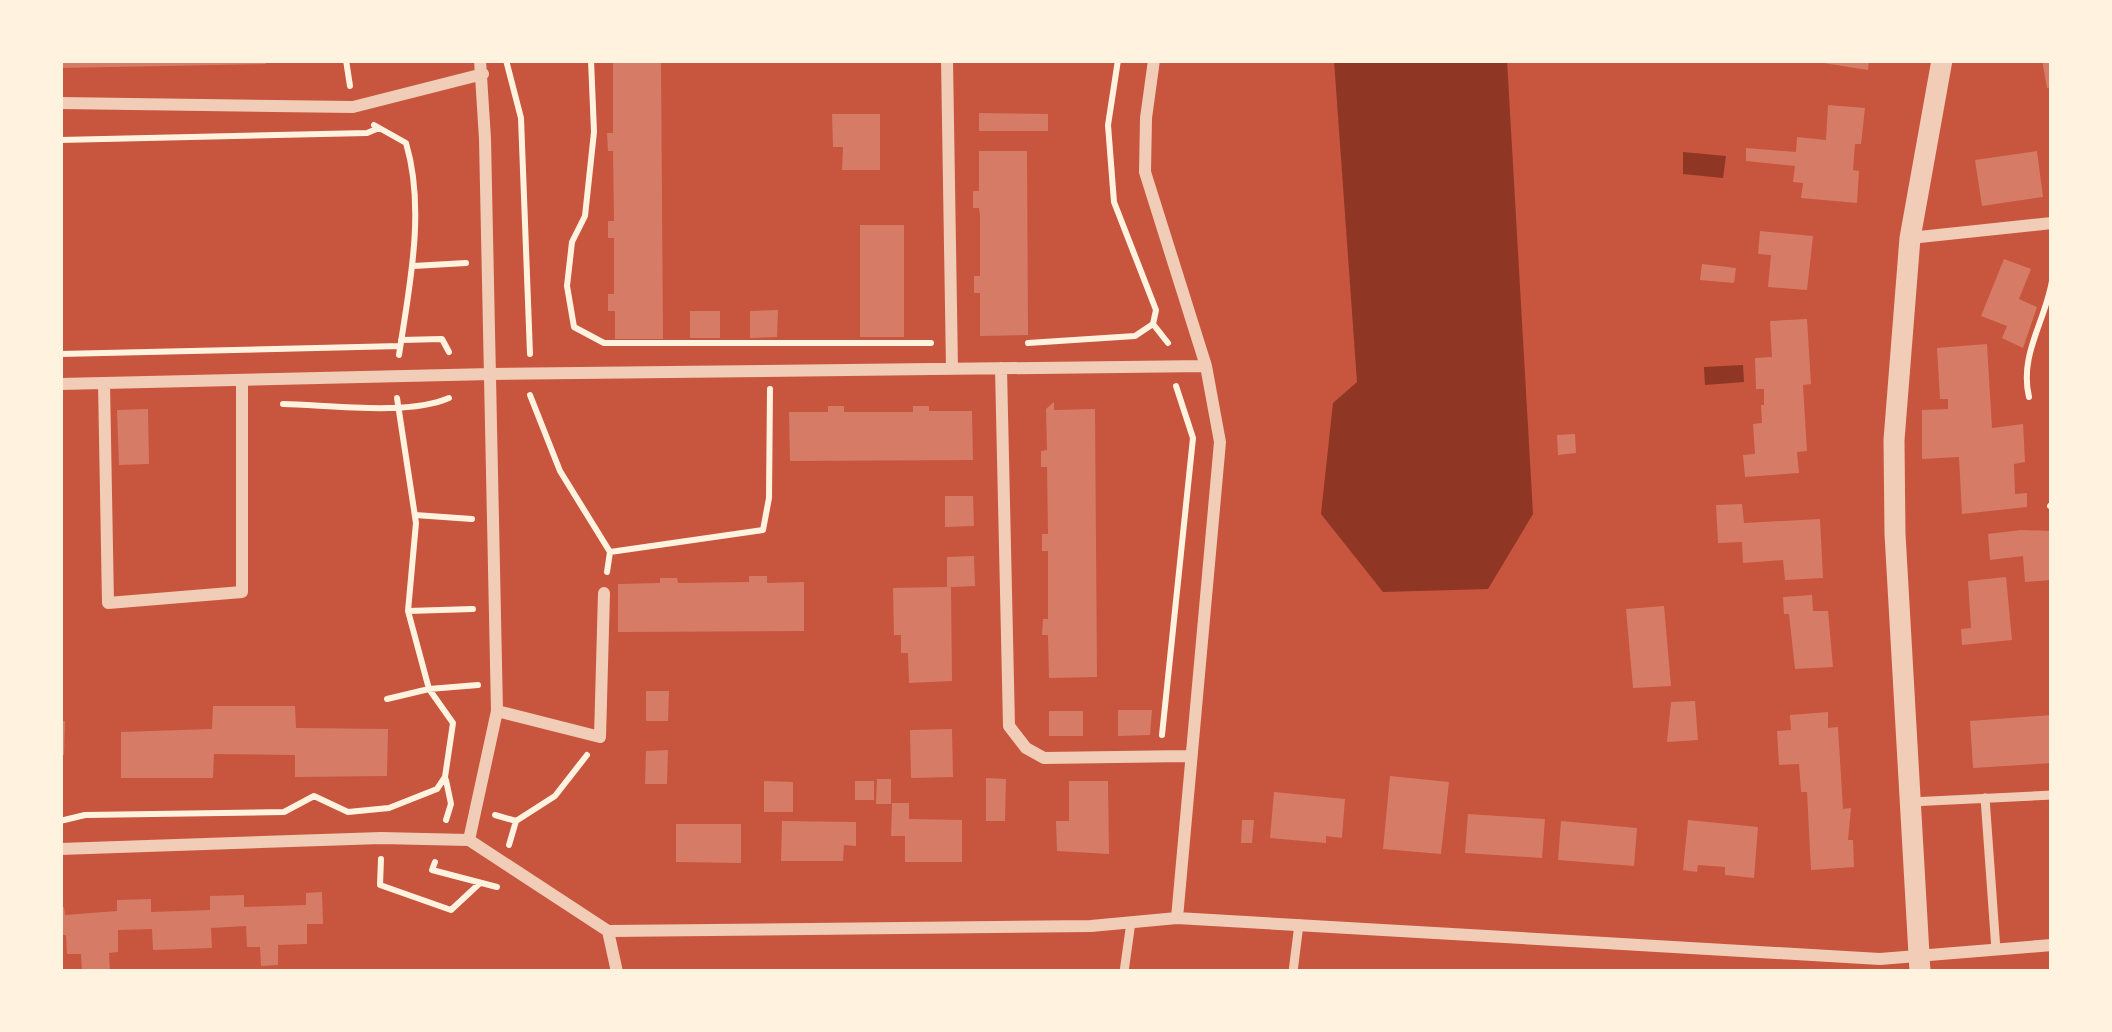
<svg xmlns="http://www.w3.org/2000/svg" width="2112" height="1032" viewBox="0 0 2112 1032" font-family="'Archivo Narrow',sans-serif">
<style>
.water{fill:#8f3625}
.building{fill:#d67c66}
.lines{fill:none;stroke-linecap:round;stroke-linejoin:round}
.path{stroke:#fff3e0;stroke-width:6}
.service{stroke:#f1ccb7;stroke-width:9}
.minor{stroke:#f1ccb7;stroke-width:12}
.tertiary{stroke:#f1ccb7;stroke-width:21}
</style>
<rect width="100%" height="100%" fill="#c8553d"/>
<path class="water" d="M1334,60H1507L1533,514L1488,589L1383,592L1321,514L1333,403L1357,382Z
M1683,152L1726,156L1723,178L1683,174Z
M1743,365L1744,382L1705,385L1704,367Z"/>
<path class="building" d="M60,60H266V64L60,68Z
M613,60H661L663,339H615V311H608V294H614V238H608V221H614L613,151H608L607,133H613Z
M1804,60H1869L1868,70Z
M2042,60H2052V87L2047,88Z
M1828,105L1865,108L1861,144H1855L1853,170L1859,171L1857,203L1801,198L1803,183L1793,182L1795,166L1746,161V148L1796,152L1797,137L1826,140Z
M979,113L1048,114V131H979Z
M832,114H880V170H842L843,147H833Z
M979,151H1027L1028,335L980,336V293H974V276H980V216L979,208H973V191H979Z
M2037,151L2043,197L1982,206L1975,160Z
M860,225H904V337H860Z
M1760,231L1813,236L1807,290L1768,287L1771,255L1758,254Z
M2004,259L2031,269L2019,299L2037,307L2023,348L2002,338L2007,326L1981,316Z
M1702,264L1736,268L1734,283L1700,280Z
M778,310L777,337L750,338V311Z
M690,311H720V338H690Z
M1807,319L1811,384L1803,385L1807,451L1797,452L1799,473L1745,477L1743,455L1755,454L1753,424L1762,423L1761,405H1764V389H1756L1755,358L1772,357L1770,321Z
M1987,344L1992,428L2023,424L2025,462L2014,464L2015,494L2027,493V507L1962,514L1959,457L1922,459V410L1948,409V399H1940L1937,348Z
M1054,402V410L1095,409L1097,677L1049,678L1048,635H1042L1043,619H1048V551H1042V534H1048L1047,467H1041V451L1047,450L1046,409Z
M828,406H844V412H913V406H929V411H972L973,460L790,461L789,412H828Z
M148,409L149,464L119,465L117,410Z
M1575,434L1576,453L1558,455L1557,435Z
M945,496H973L974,526L945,527Z
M1742,504L1744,523L1820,519L1823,578L1785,580L1783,560L1743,563L1742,542L1718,543L1716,505Z
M2021,530L2052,531V580L2025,582L2023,556L1990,560L1988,534Z
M974,556L975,586L951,587L952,681L909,683L908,653H901V635H894L893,588L947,587V557Z
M749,576H767V583L804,582V631L618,632V584L660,583V578H677L678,583L749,582Z
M2006,577L2012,640L1962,645L1961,629L1971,628L1968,581Z
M1812,595L1813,611H1828L1833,667L1795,669L1789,614H1784L1783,597Z
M1664,606L1671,686L1633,688L1626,609Z
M646,691H669L668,721H646Z
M1695,701L1698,740L1667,742L1671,702Z
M213,706H295L296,728L388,729L387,776L295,777V755L214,754L213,778H121V732L212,729Z
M1118,710H1152L1150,735L1118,736Z
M1049,711H1083V736H1049Z
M1828,712V728L1838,727L1843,809L1851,808L1848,840H1853L1854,867L1811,870L1807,792H1801L1799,764L1779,765L1777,731L1791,730L1790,715Z
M2052,715V763L1973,768L1970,721Z
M60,721H65L64,755H60Z
M952,729L953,777L911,778L910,730Z
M668,750L667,784H645L646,751Z
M1390,776L1449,782L1441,854L1383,849Z
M986,778L1006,779L1005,821H986Z
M877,779H891V804H876Z
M764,781L793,782V812H764Z
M855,781H874V800H855Z
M1069,781H1108L1109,854L1057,851L1056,821H1069Z
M1274,792L1345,799L1342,838L1326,836V843L1270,838Z
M892,803H909V819L962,820V862H905V836H891Z
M1468,814L1545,819L1542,858L1465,853Z
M1242,820H1254L1252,843H1241Z
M1688,820L1758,827L1754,878L1725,875V867L1698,865L1697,872L1683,870Z
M782,821L856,822V846L844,845L843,861H781Z
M1561,821L1637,828L1634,866L1558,860Z
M676,824H741V863L676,862Z
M322,892L323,924H307V944L278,945V965L261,966L260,947H247L246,926L211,928L212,948L153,950L152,929L118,930V952L109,953L110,972H82L81,954H67L66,935H60V907H64L65,915L117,911V900L151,899V912L210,910V896L244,895V907L306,905V893Z"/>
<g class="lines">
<path class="path" d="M346,60L350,86
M506,60L521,118L530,354
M591,60L594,132L585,216L572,242L567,286L574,327L604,343H931
M374,125L406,143C426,210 409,288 399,355
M60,140L367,133L379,128
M413,266L466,263
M1153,324L1168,343
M401,340L442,339L449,352
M1028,343L1135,336L1153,324L1156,310L1114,202L1108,125L1118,60
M60,354L400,346
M530,395L560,471L610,552L607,572
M2029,397C2019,355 2045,322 2052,281
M283,404C329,405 408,416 449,398
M2050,506L2052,507
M415,515L472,519
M610,552L763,530L769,498L770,389
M408,611L473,609
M387,699L429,689L478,685
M1162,735L1193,438L1176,386
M446,780L451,804L446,820
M495,815L516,821L509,845
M60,821L85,815L284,812L314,796L348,812L389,808L437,789L445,777L453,723L429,689L408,611L416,523L397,398
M516,821L555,796L587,755
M381,859L380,885L451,910L480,883
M435,862L432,870L497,887"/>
<path class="service" d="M1985,798L1996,950
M1910,802L2052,795
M1124,972L1131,922
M1293,972L1299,924"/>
<path class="minor" d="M947,60L952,369
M1154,60L1146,118L1145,172L1206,366L1220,442L1177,918
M60,103L353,107L483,74
M1910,238L2052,223
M1001,368L1009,726L1026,748L1044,758L1188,756
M104,383L108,603L242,592V380
M60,384L491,374L1206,366
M497,711L600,737L604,593
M469,840L497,711L485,139L480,60
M60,849L381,838L469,840L608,931L1091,926L1177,918L1880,959L2052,945
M608,931L617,972"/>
<path class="tertiary" d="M1920,972L1895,534L1894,440L1910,238L1942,60"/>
</g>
<rect width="2112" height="1032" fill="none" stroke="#fff3e0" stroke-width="126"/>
</svg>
